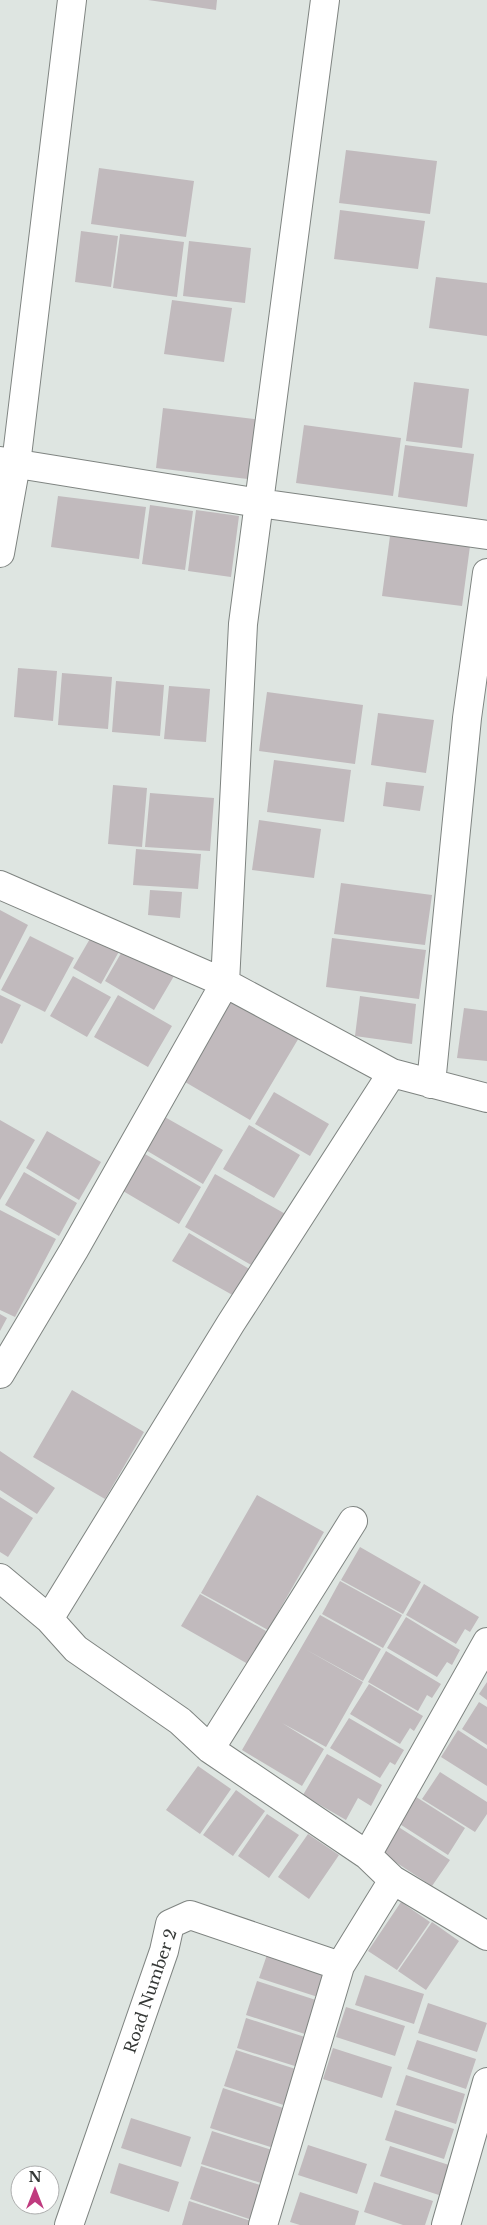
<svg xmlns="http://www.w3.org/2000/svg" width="487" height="2225" viewBox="0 0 487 2225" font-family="'Libre Baskerville',serif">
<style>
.building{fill:#c1babd}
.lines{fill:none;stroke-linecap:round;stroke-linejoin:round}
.minor-casing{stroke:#7f8481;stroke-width:30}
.minor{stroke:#fff;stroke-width:28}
.labels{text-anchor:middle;stroke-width:4;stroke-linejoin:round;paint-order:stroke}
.street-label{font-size:16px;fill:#353836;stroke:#fff}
</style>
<rect width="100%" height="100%" fill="#dee5e1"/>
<path class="building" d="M148,0H217L216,10Z
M346,150L437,161L430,214L339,203Z
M99,168L194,181L186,237L91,224Z
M340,210L425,221L418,269L334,259Z
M81,231L118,236L111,287L75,282Z
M120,234L184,242L177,297L113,288Z
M189,241L251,248L245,303L183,296Z
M436,277L487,283V336L429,328Z
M172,300L232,308L224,362L164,354Z
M414,382L469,389L462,448L406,441Z
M163,408L263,420L256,480L156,468Z
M304,425L401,438L393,496L296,483Z
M405,445L474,454L467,507L398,497Z
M58,496L146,507L139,559L51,547Z
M150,505L193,511L185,570L142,564Z
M196,510L239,516L231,577L188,571Z
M390,536L470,546L462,606L382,596Z
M18,668L57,671L53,721L14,717Z
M62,673L112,677L108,729L58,725Z
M116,681L164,685L160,736L112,732Z
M169,686L210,689L206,742L164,739Z
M267,692L363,705L355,764L259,751Z
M378,713L434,720L426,773L371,765Z
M274,760L351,770L344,822L267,812Z
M386,782L424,786L420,811L383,806Z
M113,785L147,788L142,847L108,844Z
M150,793L214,798L210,851L145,847Z
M259,820L321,829L314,878L252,870Z
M136,849L201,854L198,889L133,885Z
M341,883L432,895L425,945L334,934Z
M150,890L182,892L180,918L148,915Z
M0,910L28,925L0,980Z
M95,930L122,946L101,984L73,968Z
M30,936L74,958L45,1012L1,990Z
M332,938L426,950L419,999L326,987Z
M124,948L174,976L154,1010L105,981Z
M73,976L111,997L87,1037L50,1016Z
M0,995L21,1005L2,1044L0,1043Z
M118,995L172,1026L148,1067L94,1037Z
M229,995L300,1036L250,1120L180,1079Z
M360,996L416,1004L412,1044L355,1036Z
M464,1008L487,1011V1061L457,1058Z
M274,1092L329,1124L310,1156L255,1124Z
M163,1116L223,1150L203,1184L144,1149Z
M0,1120L35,1140L0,1200Z
M249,1125L300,1155L274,1198L223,1169Z
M47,1131L101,1162L79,1200L26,1168Z
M145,1154L201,1187L179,1224L123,1191Z
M24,1172L77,1203L59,1236L5,1205Z
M215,1174L289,1216L258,1269L185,1227Z
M0,1210L56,1239L15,1317L0,1310Z
M189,1233L251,1270L236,1297L172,1261Z
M0,1314L7,1318L0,1331Z
M72,1390L144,1432L105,1499L33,1457Z
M0,1451L55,1488L37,1514L0,1490Z
M257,1495L324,1532L268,1630L201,1593Z
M0,1497L33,1518L8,1557L0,1552Z
M360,1547L421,1582L403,1614L341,1580Z
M340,1581L402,1615L383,1648L322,1614Z
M424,1584L479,1617L470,1632L465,1629L456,1644L406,1615Z
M200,1594L266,1631L248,1664L181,1626Z
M320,1615L381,1649L363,1681L305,1649L363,1682L326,1747L282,1723L324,1749L302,1786L242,1750Z
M406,1617L460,1650L452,1665L447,1662L437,1677L387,1648Z
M386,1651L441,1684L432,1698L427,1695L418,1711L368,1682Z
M487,1682V1700L479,1694Z
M369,1684L423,1716L414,1731L410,1728L400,1744L350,1714Z
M479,1702L487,1707V1745L462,1729Z
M349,1718L404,1750L395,1765L390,1762L380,1778L330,1748Z
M458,1730L487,1749V1786L441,1757Z
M327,1754L382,1785L371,1806L358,1798L346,1820L303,1795Z
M198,1766L231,1789L200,1834L166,1810Z
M440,1772L487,1802V1814L475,1832L422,1799Z
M236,1790L265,1811L233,1856L203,1835Z
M413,1795L465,1828L448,1855L395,1821Z
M267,1814L299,1835L269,1878L238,1856Z
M397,1826L450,1860L432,1886L380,1852Z
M308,1834L339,1855L309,1899L278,1877Z
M401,1902L430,1922L397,1970L368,1951Z
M432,1922L459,1941L426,1990L398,1971Z
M269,1949L330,1968L321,1998L259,1978Z
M365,1975L424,1994L414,2024L355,2005Z
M257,1981L319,2001L308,2035L246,2015Z
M428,2003L487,2023L477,2052L418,2033Z
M346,2007L405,2026L395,2056L336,2037Z
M246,2018L308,2038L298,2067L237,2048Z
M417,2040L476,2059L466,2089L407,2069Z
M333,2048L392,2067L382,2098L323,2079Z
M236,2050L305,2072L293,2108L224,2086Z
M406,2075L465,2094L456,2124L396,2105Z
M223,2088L292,2111L280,2150L210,2128Z
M395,2110L454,2129L444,2159L385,2140Z
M131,2118L191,2137L181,2167L121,2148Z
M212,2131L275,2151L264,2184L201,2164Z
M308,2145L367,2164L357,2194L298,2175Z
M390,2146L449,2165L439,2195L380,2176Z
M119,2163L179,2182L169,2212L110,2193Z
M201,2166L263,2186L252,2220L190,2199Z
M374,2182L433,2201L425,2225H403L364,2212Z
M300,2192L359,2211L355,2225H300L290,2222Z
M189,2201L251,2221L250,2225H182Z"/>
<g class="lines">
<g class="minor-casing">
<path id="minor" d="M0,461L259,503L487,535
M0,553L16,464L72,0
M0,885L225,983L392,1073L487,1098
M431,1084L467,718L487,573
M0,1374L74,1250L225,983L243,624L325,0
M0,1578L49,1619L76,1649L180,1721L210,1749L367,1855L393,1880L487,1936
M49,1619L231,1323L392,1073
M210,1749L353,1521
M367,1855L487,1642
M69,2225L164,1951L170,1924L190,1915L340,1966
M263,2225L340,1966L393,1880
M446,2225L487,2082"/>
</g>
<use href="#minor" class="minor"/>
</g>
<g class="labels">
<g class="street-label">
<text transform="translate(150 1991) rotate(-71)" y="6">Road Number 2</text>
</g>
</g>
<g transform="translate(35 2190)"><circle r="24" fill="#ffffff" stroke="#aeafaf"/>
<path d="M0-4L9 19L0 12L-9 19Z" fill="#c03b7f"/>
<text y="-8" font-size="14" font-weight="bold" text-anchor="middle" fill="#353836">N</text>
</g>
</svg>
